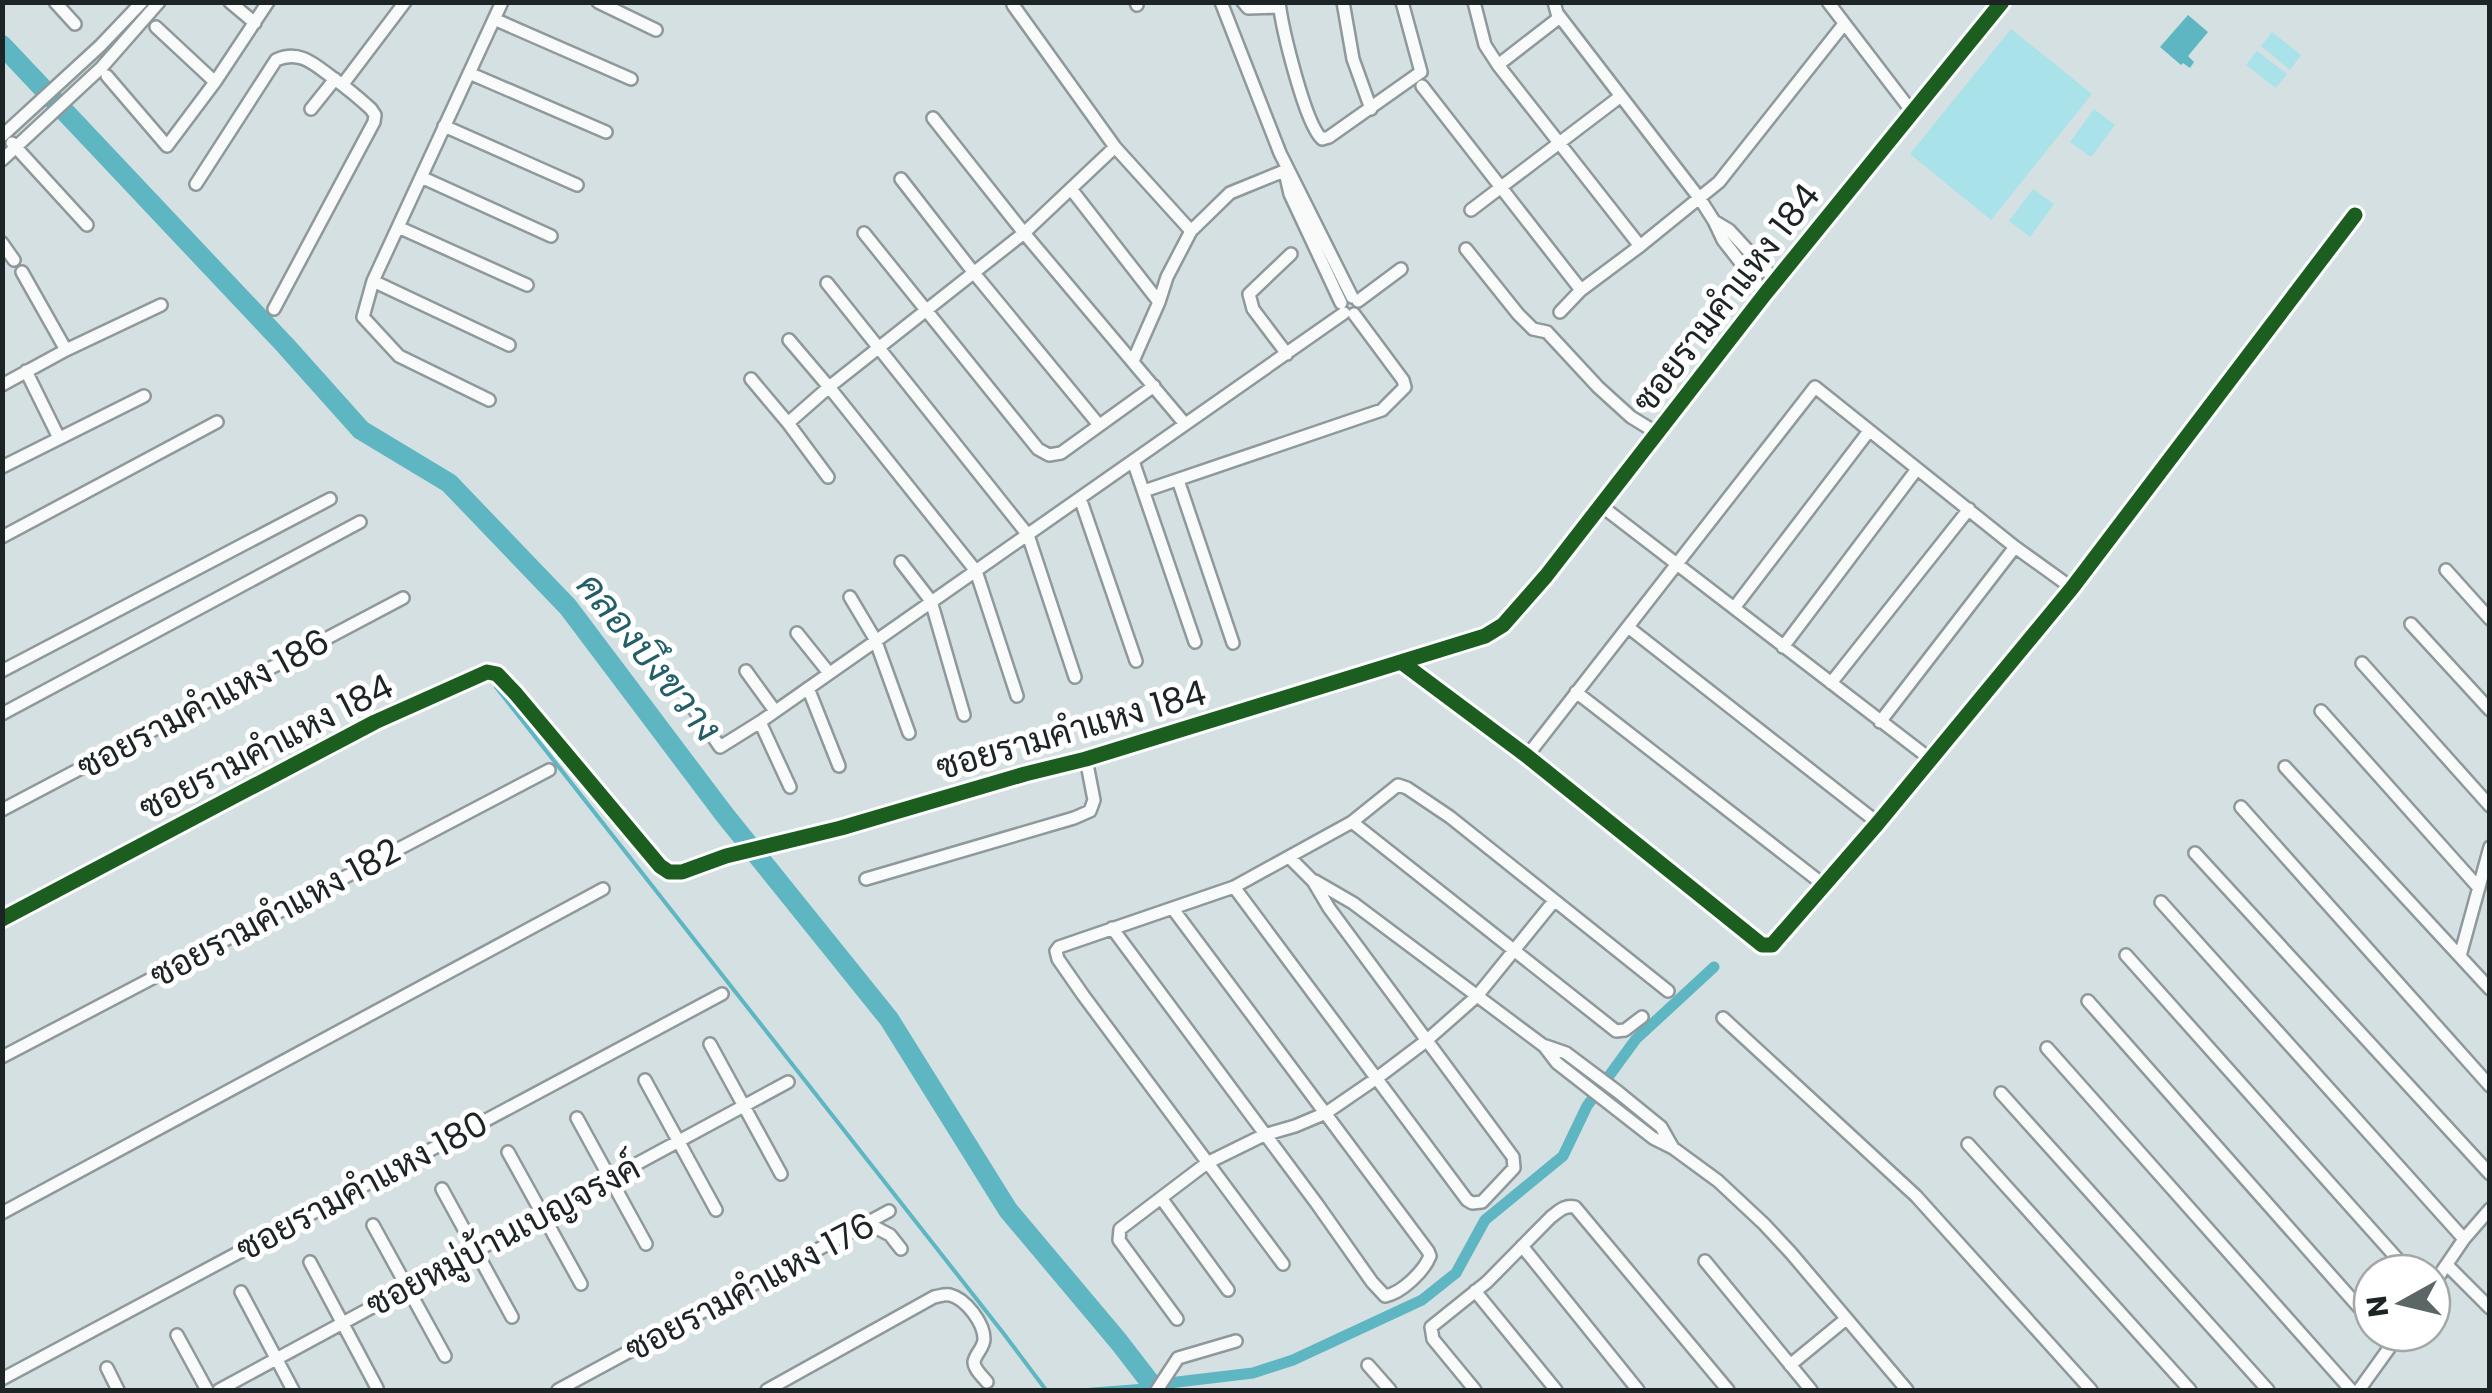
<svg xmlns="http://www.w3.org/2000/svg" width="2492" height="1393" viewBox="0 0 2492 1393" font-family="Poppins,Sarabun,sans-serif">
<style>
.green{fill:#aae2ea}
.water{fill:#5eb6c2}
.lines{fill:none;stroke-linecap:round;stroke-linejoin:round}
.stream{stroke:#5eb6c2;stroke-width:4}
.canal{stroke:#5eb6c2;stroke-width:11}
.river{stroke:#5eb6c2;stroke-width:20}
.minor-casing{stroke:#8f989a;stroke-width:16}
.minor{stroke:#f9fafa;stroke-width:11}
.cycleway-casing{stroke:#fff;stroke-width:21}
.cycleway{stroke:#1b5e20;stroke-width:15}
.labels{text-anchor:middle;stroke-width:10;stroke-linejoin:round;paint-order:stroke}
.street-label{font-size:35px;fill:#1c2425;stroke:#fff}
.water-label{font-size:38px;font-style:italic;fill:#225f68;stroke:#fff}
</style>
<rect width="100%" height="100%" fill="#d4e0e1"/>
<path class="green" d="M2011,29L2092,94L1991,220L1910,154Z
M2272,32L2301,55L2290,70L2261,46Z
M2257,51L2287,74L2276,88L2246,65Z
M2094,109L2115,125L2091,157L2070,142Z
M2033,189L2054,204L2030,237L2009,221Z"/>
<path class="water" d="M2188,15L2208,32L2188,56L2194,62L2190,68L2183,63L2181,65L2160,47Z"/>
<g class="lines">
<path class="stream" d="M496,687L1004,1334L1046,1390
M1087,1390L1152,1385"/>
<path class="canal" d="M1152,1385L1253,1373L1293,1360L1422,1300L1456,1273L1485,1220L1563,1156L1587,1106L1636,1039L1714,967"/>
<path class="river" d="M2,45L285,345L361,430L449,483L568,607L724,814L889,1019L1008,1210L1119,1342L1156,1390"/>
<g class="minor-casing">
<path id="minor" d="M55,2L75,24
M230,2L255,23
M598,2L656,30
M1136,2L1137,5
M1221,2L1280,153L1352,297
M1243,2L1248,8L1279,7
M1279,2C1282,28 1305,124 1322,139L1329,137L1421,72L1402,2
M1343,2L1353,59L1371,109
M1474,2L1485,45L1498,65L1640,246
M1554,2L1557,13L1700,199L1714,221L1723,240L1765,294
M1828,2L1913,113
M1013,5L1115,147L1191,231
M494,19L631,79
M156,27L215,82
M1498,65L1560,17
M469,73L606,132
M107,76L167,146L215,82L268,2
M343,84L405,2
M1422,86L1581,290
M311,109L335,79
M444,126L577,185
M2,136L100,46L142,2
M12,143L87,225
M1115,147L1024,233L1185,424
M2,160L102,67L159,2
M1285,172L1290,194L1341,303
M421,177L551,236
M901,179L974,273L1099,425
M196,184L276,60C300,49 315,65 333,78C347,88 359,98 371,109L375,115L374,122L274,309
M1071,189L1159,302
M1471,210L1621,96
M1714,221L1729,230L1776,281
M398,227L527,285
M864,233L1038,449L1049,455L1061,453L1154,386
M2,243L14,260
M1466,249L1518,314L1533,329L1547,332L1598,387L1631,417L1657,433
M22,272L66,350
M373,281L509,345
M827,283L1028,535L1075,677
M1358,301L1401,269
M1560,312L1581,290L1640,246L1719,182L1844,24
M789,340L829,387L1024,233L933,118
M1287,354L1253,309L1249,294L1291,254
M1133,361L1159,302L1167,277L1191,231L1230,193L1284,171
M26,371L59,438
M751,379L788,423L828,477
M2,385L66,350L161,305
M489,400L399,356L363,317L373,281L502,2
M788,423L829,387L976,571L1017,696
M1133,461L1195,642
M2,467L144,396
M1178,480L1233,643
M1144,491L1382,410L1405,387L1403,380L1354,314
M1080,498L1136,661
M1600,505L1929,758
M2,537L217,422
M901,562L931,601L964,715
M2446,570L2490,619
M850,597L875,639L909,733
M1734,608L1869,431
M2411,624L2490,710
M1628,627L1878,823
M797,633L829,673
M1783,647L1917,469
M1401,662L1527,756L1762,945H1772L1878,823L2072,588L2355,215
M2362,663L2490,806
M2,671L330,499
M746,671L775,711
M1831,683L1969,509
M808,688L839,766
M1576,692L1824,885
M694,709L720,747L760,722L1344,313
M2321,711L2479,888
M2,714L360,522
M760,722L790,787
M1880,722L2015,547
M1527,756L1815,387L2015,547L2072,588
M2285,767L2490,989
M2241,807L2490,1086
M2,810L403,598
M1352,822L1616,1031L1625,1030L1642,1017
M2195,853L2490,1174
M866,879L1074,818L1090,811L1094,800L1086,759
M1315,881L1353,903L1544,1046L1557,1063L1653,1138L1673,1148L1718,1181L1764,1224L1791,1253L1907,1390
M1234,887L1467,1200L1472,1203L1482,1202L1514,1168L1513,1157L1329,908L1313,881L1289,857
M2161,902L2464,1239
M2,919L375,722L487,672L497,674L516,694L660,866L669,872H682L726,856L841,828L1025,774L1086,759L1485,636L1503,625L1546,576L1765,294L2002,2
M1112,928L1317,1204L1372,1282L1385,1296C1402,1293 1424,1271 1430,1256L1428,1251L1173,909
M2126,955L2410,1273
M2460,956L2490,847
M2088,1001L2372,1322
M1723,1018L1916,1196L2091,1390
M710,1044L781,1174
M1546,1046L1566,1053L1618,1092L1661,1127L1673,1148
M2047,1048L2351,1390
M2,1057L549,770
M645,1080L716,1210
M2001,1093L2268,1390
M577,1118L646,1244
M1968,1144L2190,1390
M508,1152L581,1284
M442,1189L512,1317
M1161,1198L1228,1290
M2,1213L603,889
M867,1223L890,1235L901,1249
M373,1225L445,1356
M1522,1246L1638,1390
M1705,1261L1811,1390
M310,1262L377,1388
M1283,1264L1083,995L1058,959L1056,951L1059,947L1234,887L1352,822L1398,785L1407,788L1450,817L1668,991
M2447,1265L2490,1308
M2432,1286L2464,1239L2490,1209
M1475,1291L1556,1390
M241,1292L293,1390
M1177,1319L1119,1240L1120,1229L1207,1163L1264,1135L1295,1126L1326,1113L1377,1078L1426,1041L1477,996L1554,901
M177,1335L207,1390
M1368,1365L1390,1390
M1790,1365L1846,1319
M107,1368L118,1390
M2,1379L722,994
M219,1390L788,1082
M558,1390L889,1211
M767,1390L934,1297C940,1296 944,1294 950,1295C966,1299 984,1323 984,1339C984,1348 975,1354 974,1362C974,1369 983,1377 987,1382
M1157,1390L1178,1358L1236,1341
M1475,1390L1433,1339L1431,1327L1487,1282L1551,1217C1559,1211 1564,1205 1575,1207L1728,1390
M2359,1390L2400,1333"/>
</g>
<use href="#minor" class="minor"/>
<g class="cycleway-casing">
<path id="cycleway" d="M1401,662L1527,756L1762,945H1772L1878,823L2072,588L2355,215
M2,919L375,722L487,672L497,674L516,694L660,866L669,872H682L726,856L841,828L1025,774L1086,759L1485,636L1503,625L1546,576L1765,294L2002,2"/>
</g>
<use href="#cycleway" class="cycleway"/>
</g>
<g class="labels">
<g class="street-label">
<text transform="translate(1726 298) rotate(-52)" y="12">ซอยรามคำแหง 184</text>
<text transform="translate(203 704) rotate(-28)" y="12">ซอยรามคำแหง 186</text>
<text transform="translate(1071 730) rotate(-16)" y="12">ซอยรามคำแหง 184</text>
<text transform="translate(266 747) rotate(-27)" y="12">ซอยรามคำแหง 184</text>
<text transform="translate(275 913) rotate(-28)" y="12">ซอยรามคำแหง 182</text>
<text transform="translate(362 1186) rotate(-28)" y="12">ซอยรามคำแหง 180</text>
<text transform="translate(503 1236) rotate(-28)" y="12">ซอยหมู่บ้านเบญจรงค์</text>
<text transform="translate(750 1287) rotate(-28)" y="12">ซอยรามคำแหง 176</text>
</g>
<g class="water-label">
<text transform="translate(649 657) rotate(51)" y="13">คลองบึงขวาง</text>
</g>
</g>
<rect width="2492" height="1393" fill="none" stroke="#1c2425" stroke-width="10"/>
<g transform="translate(2402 1303) rotate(262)"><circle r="48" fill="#ffffff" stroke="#a4a7a8" stroke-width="2.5"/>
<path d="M0-8L18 38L0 25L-18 38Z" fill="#5c6667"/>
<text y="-15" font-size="28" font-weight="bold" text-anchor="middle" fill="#1c2425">N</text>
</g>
</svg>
